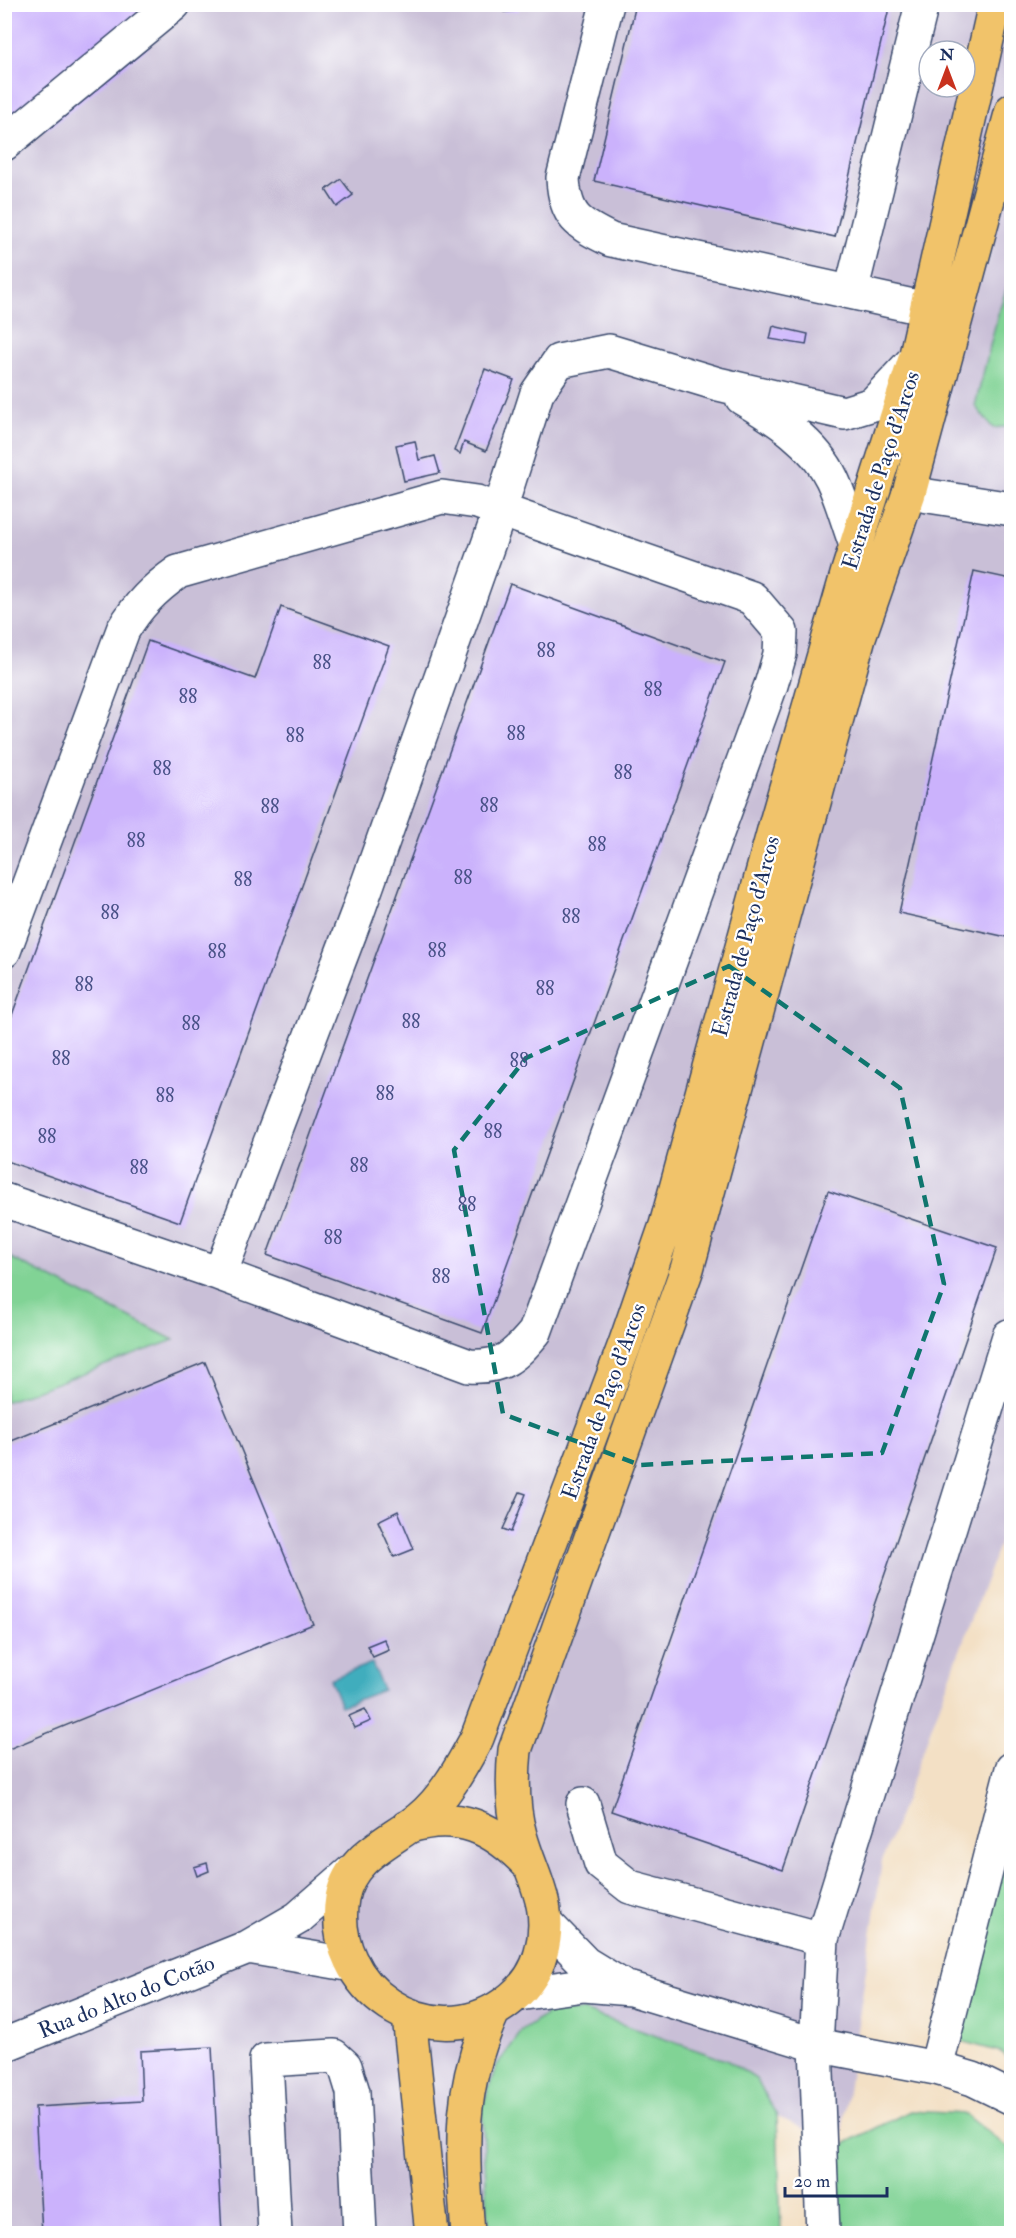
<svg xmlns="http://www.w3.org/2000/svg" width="1016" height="2238" viewBox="0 0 1016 2238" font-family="'IM FELL Double Pica',serif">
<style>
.industrial{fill:#c9bfd7;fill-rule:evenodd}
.green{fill:#81d395;stroke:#4e817a;stroke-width:1.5}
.water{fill:#3fadbd;stroke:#2d6e8e;stroke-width:1.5}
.building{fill:#cbb2fc}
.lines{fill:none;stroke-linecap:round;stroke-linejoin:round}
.minor-casing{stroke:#3b4a6d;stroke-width:36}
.major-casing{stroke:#3b4a6d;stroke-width:36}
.minor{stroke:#fff;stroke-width:33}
.major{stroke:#f1c36a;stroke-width:33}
.marked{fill:none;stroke:#0f766e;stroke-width:4.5;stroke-dasharray:12 8;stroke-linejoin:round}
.labels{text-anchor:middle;stroke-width:4.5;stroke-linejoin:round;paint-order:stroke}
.number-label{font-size:20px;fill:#475086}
.street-label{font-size:22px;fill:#1b2f5e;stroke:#fff}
</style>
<rect width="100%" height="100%" fill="#fff"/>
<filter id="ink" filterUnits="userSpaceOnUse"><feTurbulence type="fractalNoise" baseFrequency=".0167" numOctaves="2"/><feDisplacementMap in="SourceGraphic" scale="12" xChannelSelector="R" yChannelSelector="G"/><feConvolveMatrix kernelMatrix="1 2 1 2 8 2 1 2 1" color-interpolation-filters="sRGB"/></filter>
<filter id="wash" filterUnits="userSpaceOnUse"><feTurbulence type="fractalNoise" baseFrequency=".008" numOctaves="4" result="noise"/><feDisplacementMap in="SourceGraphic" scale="24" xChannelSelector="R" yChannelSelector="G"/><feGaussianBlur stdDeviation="1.35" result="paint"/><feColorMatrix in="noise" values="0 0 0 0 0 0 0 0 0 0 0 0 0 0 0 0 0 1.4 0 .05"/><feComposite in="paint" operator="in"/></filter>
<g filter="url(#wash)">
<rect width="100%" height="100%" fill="#f3e0c5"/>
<path class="industrial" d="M5,5H1011V1512L882,1861L840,2146L777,2116L756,2079L482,2108L489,2233L5,2234V1402L174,1339L5,1255ZM929,51H965V87H929Z"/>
<path class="green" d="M1011,277V426L993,428L975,406L999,310Z
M5,1255L174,1340L5,1402Z
M1011,1834V1833V2060L1001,2052L960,2041Z
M551,2011H584L728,2061L756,2079L777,2116L781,2233H489L482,2108L497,2065L522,2031Z
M910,2111L965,2114L1011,2150V2233L834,2234L832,2184L840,2146Z"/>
<path class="water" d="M372,1663L383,1690L341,1706L330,1679Z"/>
<g id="blocks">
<path class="building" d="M4,4H147L149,47L49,129L4,130Z
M503,4H518L519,11L504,12Z
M636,4H890L835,237L594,181Z
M341,179L353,195L337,207L326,190Z
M773,326L808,334L806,345L770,339Z
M485,369L514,380L486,451L464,442L460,454L454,451Z
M415,441L419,460L435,456L440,473L404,481L396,445Z
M974,571L1011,579V938L899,913Z
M510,584L725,662L482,1333L267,1255Z
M281,607L389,646L180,1222L4,1160V1037L148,641L255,679Z
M828,1191L997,1248L783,1870L611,1811Z
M205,1362L313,1624L4,1751V1444Z
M520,1492L526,1494L511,1532L503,1529Z
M398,1511L414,1549L394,1557L378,1521Z
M384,1639L389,1650L373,1657L367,1646Z
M365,1709L371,1721L355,1728L349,1716Z
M207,1863L209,1871L197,1876L194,1867Z
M212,2047L222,2234H42L35,2107L142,2101L140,2051Z"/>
</g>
</g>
<g filter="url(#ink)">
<use href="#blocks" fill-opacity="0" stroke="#3b4a6d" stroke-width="1.5"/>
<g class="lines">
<g class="minor-casing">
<path id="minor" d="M607,4L563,178C565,217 578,224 611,240L927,309
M4,144L174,4
M851,292L922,4
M742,398C776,418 815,443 832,479C842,500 848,524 856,545
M909,493L1012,509
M4,951L123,630C138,605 154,589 178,572L442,497L477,502L752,598L781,632L780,654L771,685L535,1332C514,1357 503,1368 469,1366L220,1274L4,1200
M220,1274L357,914L494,528L537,393L559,361L609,351L718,384L844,413L873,404L915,359
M583,1804L601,1864L630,1887L822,1939
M546,1923L585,1963L621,1985
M248,1947L353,1965
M518,1994L584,1985L631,1989L816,2045L936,2068L973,2079L1012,2098
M4,2045L248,1947L298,1918L352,1871
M936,2068L1012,1769
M275,2234L266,2060L334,2056L345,2066L353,2092L360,2234
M823,2234L816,2045L822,1939L1009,1336"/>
</g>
<g class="major-casing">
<path id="major" d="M995,4L915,359L848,571L777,819L666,1225L625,1344L477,1738C462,1766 444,1799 419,1819C389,1843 350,1856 342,1898C327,1988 429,2057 504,2004C521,1992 536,1974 541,1953C554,1905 532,1879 520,1835C512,1807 512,1779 515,1750L687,1269L859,637L909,493L1012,110
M407,1827C458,1810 494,1828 529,1865
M409,2016L432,2234
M468,2234C462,2150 457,2090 493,2012"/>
</g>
<use href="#minor" class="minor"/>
<use href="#major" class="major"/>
</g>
</g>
<path class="marked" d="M729,966L900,1088L944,1284L882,1453L640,1465L503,1414L454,1150L526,1058Z"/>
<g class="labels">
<g class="number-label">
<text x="546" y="657">88</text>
<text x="322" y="669">88</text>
<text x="653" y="696">88</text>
<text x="188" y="703">88</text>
<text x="516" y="740">88</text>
<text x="295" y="742">88</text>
<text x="162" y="775">88</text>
<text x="623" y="779">88</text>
<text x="489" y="812">88</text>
<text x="270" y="813">88</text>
<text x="136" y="847">88</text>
<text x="597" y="851">88</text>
<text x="463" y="884">88</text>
<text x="243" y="886">88</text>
<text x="110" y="919">88</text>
<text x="571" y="923">88</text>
<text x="437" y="957">88</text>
<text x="217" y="958">88</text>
<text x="84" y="991">88</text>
<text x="545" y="995">88</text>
<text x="411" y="1028">88</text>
<text x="191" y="1030">88</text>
<text x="61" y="1065">88</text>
<text x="519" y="1067">88</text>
<text x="385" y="1100">88</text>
<text x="165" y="1102">88</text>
<text x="493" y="1138">88</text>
<text x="47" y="1143">88</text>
<text x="359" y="1172">88</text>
<text x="139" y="1174">88</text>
<text x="467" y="1211">88</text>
<text x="333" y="1244">88</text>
<text x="441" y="1283">88</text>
</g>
<g class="street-label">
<text transform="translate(880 470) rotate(-72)" y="8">Estrada de Paço d'Arcos</text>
<text transform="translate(745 936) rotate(-75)" y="8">Estrada de Paço d'Arcos</text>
<text transform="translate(603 1401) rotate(-70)" y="8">Estrada de Paço d'Arcos</text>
<text transform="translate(126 1996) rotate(-22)" y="8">Rua do Alto do Cotão</text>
</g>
</g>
<rect width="1016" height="2238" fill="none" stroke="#fff" stroke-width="24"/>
<g transform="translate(947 69)"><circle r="28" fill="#ffffff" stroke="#a4acbf" stroke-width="1.5"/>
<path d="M0-4.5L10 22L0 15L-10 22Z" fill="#c8321e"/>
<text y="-9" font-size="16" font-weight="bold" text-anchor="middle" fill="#1b2f5e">N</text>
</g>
<path d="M785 2187v9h102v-9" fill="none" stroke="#1b2f5e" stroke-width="3"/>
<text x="794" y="2187" font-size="18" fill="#1b2f5e" stroke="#ffffff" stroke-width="4.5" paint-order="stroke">20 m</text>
</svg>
